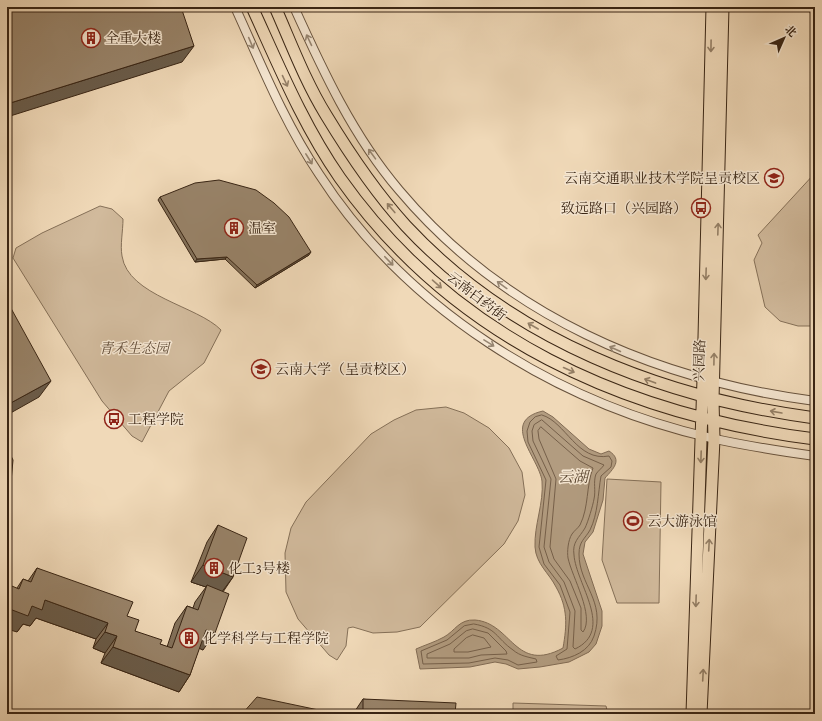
<svg xmlns="http://www.w3.org/2000/svg" width="822" height="721" viewBox="0 0 822 721" font-family="Alegreya,'Noto Serif SC',serif">
<style>
.green{fill:#d1ba9c;stroke:#857058}
.water{fill:#b29c80;stroke:#826c55}
.lines{fill:none;stroke-linecap:round;stroke-linejoin:round}
.shore{stroke:#76604a;stroke-width:1}
.minor-casing{stroke:#67523d;stroke-width:10}
.major-casing{stroke:#392514;stroke-width:13}
.minor{stroke:#f5e6d1;stroke-width:8}
.major{stroke:#f0d9b8;stroke-width:11}
.wall{fill:#83715a;stroke:#392514}
.shaded-wall{fill:#6a5c4a;stroke:#392514}
.building{fill:#988369;stroke:#392514}
.oneway{stroke:#978672}
.oneway2{stroke:#947f66}
.labels{text-anchor:middle;stroke-width:3;stroke-linejoin:round;paint-order:stroke}
.poi-label{font-size:14px;fill:#392514;stroke:#f5e6d1;text-anchor:start}
.street-label{font-size:14px;fill:#392514;stroke:#f5e6d1}
.park-label{font-size:14px;font-style:italic;fill:#5f4a36;stroke:#f5e6d1}
.water-label{font-size:15px;font-style:italic;fill:#5d4934;stroke:#f5e6d1}
</style>
<rect width="100%" height="100%" fill="#f0d9b8"/>
<filter id="stains"><feTurbulence type="fractalNoise" baseFrequency=".005" numOctaves="4"/><feColorMatrix values="0 0 0 0 .2 0 0 0 0 .09 0 0 0 0 .02 0 0 0 .5 -.17"/></filter>
<radialGradient id="worn" r=".72"><stop offset=".6" stop-color="#630" stop-opacity="0"/><stop offset="1" stop-color="#630" stop-opacity=".3"/></radialGradient>
<path class="green" d="M815,173V326H798L780,321L765,307L754,260L762,243L758,235Z
M100,206L112,209L123,219C123,231 120,245 122,256C128,296 198,306 221,330L204,363L169,391L142,442L132,436L102,401L13,258L16,248L42,233Z
M446,407L464,413L489,428L509,448L522,472L525,495L518,521L504,544L420,627L397,632L373,633L353,627L348,628L346,646L337,660L329,655L298,619L286,592L285,553L291,528L306,502L371,434L394,420L416,410Z
M607,479L661,482L659,603H617L602,560Z
M513,703L606,706L607,710L655,712V714H513Z"/>
<path class="water" d="M543,411L553,417L589,449L601,454L609,451C623,460 613,469 605,478L603,500L593,532L585,542L583,554L602,611V626L596,644L589,652L569,662L540,667L518,669L506,664L495,662L470,667L420,669L416,649C425,645 435,642 444,637C455,631 459,619 475,620C512,623 515,674 563,648C567,625 568,608 556,587C549,573 536,564 535,547C534,525 544,503 542,481C539,458 499,421 543,411Z"/>
<g class="lines">
<path class="shore" d="M542,415C566,422 577,462 609,456L612,461L611,467L601,476C598,493 598,514 590,530C585,539 579,541 579,554C579,585 606,601 594,636C589,651 573,658 558,660L556,656L567,649L570,612L560,585L544,564L539,547L546,480L528,442L527,431L530,422L535,417Z
M542,420L583,456L604,465C602,468 598,471 596,474C593,482 596,491 594,499C593,505 588,522 585,528C579,538 572,542 574,555C576,584 615,630 575,649L573,647L575,611L564,582L549,562L544,547L551,479L533,441L532,431L534,425Z
M541,427L580,461L593,468C586,486 589,507 580,525C578,528 574,531 572,534C568,540 567,552 568,558C572,577 595,616 583,632L581,630V608L570,581L554,559L550,547L556,479L539,439L538,431Z
M474,624C497,628 496,638 513,650C520,656 528,657 536,659L537,662L518,665L508,660L495,658L469,663L423,664L421,651L447,640L464,626Z
M473,629L488,633L506,651L507,654L481,655L469,658H427V654L450,644L466,631Z
M473,635L484,638L491,647L468,652H454V649L466,638Z"/>
<g class="minor-casing">
<path id="minor" d="M235,7C261,64 284,122 319,174C407,310 555,402 711,438C745,446 780,451 815,456
M294,7C323,71 353,136 399,190C504,315 654,380 815,401
M813,7L815,13"/>
</g>
<g class="major-casing">
<path id="major" d="M252,7C279,66 303,125 340,178C453,338 625,415 815,439
M275,7C291,43 305,81 326,115C349,153 375,192 406,226C512,340 663,398 815,418
M692,714L703,379L712,7
M701,714L714,439L713,400L723,7"/>
</g>
<use href="#minor" class="minor"/>
<use href="#major" class="major"/>
</g>
<path class="wall" d="M160,197L309,255L255,288L225,259L195,262L158,200Z
M218,525L233,577L223,592L203,650L199,648L190,675L179,692L101,663L105,653L93,648L96,639L36,618L30,626L23,624L17,632V588L23,579L28,581L37,568L127,616L135,631L160,644L167,647L175,623L187,606L193,608L195,602L206,587L191,582L207,542Z
M363,699L455,714H355V711Z"/>
<path class="shaded-wall" d="M194,46L182,62L7,117V104Z
M311,252L309,255L255,288L257,285Z
M227,257L225,259L195,262L197,259Z
M51,381L39,397L7,415V405Z
M203,565L233,577L221,593L207,585L206,587L191,582Z
M45,600L108,623L96,639L36,618L30,626L23,624L17,632L7,629V608L32,606Z
M206,630L215,633L203,650L194,646Z
M105,632L117,636L105,653L93,648Z
M113,647L190,675L179,692L101,663Z"/>
<path class="building" d="M7,7H181L194,46L7,104Z
M219,180L256,190L274,203L289,217L311,252L257,285L227,257L197,259L160,197L195,183Z
M7,301L51,381L7,405Z
M7,452H9L13,460L10,492L7,501Z
M218,525L247,538L233,577L203,565Z
M37,568L133,602L127,616L139,620L135,631L162,640L160,644L172,648L187,606L198,610L207,585L229,594L215,633L206,630L190,675L113,647L117,636L105,632L108,623L45,600L42,610L32,606L28,616L7,608V584L19,589L23,579L31,582Z
M257,697L328,712V714H242Z
M363,699L456,703L455,714H363Z"/>
<defs><path id="oneway-shaft" d="M-6 0H5M1.5-3L5.5 0L1.5 3" fill="none" stroke-width="1.6" stroke-linecap="round" stroke-linejoin="round"/></defs>
<g class="oneway">
<use href="#oneway-shaft" transform="translate(309 40) rotate(-115)"/>
<use href="#oneway-shaft" transform="translate(251 43) rotate(67)"/>
<use href="#oneway-shaft" transform="translate(372 154) rotate(-126)"/>
<use href="#oneway-shaft" transform="translate(309 159) rotate(58)"/>
<use href="#oneway-shaft" transform="translate(389 261) rotate(46)"/>
<use href="#oneway-shaft" transform="translate(502 285) rotate(-144)"/>
<use href="#oneway-shaft" transform="translate(489 343) rotate(32)"/>
<use href="#oneway-shaft" transform="translate(615 349) rotate(-156)"/>
</g>
<g class="oneway2">
<use href="#oneway-shaft" transform="translate(711 46) rotate(91)"/>
<use href="#oneway-shaft" transform="translate(285 81) rotate(65)"/>
<use href="#oneway-shaft" transform="translate(391 208) rotate(-130)"/>
<use href="#oneway-shaft" transform="translate(718 229) rotate(-88)"/>
<use href="#oneway-shaft" transform="translate(706 274) rotate(92)"/>
<use href="#oneway-shaft" transform="translate(437 284) rotate(41)"/>
<use href="#oneway-shaft" transform="translate(533 326) rotate(-150)"/>
<use href="#oneway-shaft" transform="translate(714 359) rotate(-89)"/>
<use href="#oneway-shaft" transform="translate(569 370) rotate(24)"/>
<use href="#oneway-shaft" transform="translate(650 381) rotate(-160)"/>
<use href="#oneway-shaft" transform="translate(776 412) rotate(-170)"/>
<use href="#oneway-shaft" transform="translate(701 457) rotate(92)"/>
<use href="#oneway-shaft" transform="translate(709 545) rotate(-87)"/>
<use href="#oneway-shaft" transform="translate(696 601) rotate(92)"/>
<use href="#oneway-shaft" transform="translate(703 675) rotate(-87)"/>
</g>
<defs>
<g id="building-ring" transform="scale(1)"><circle r="9.5" fill="#f5e6d1" stroke="#8f2418" stroke-width="1.5"/><path d="M-4-6H4V6H1V3H-1V6H-4ZM-2.5-4.3h1.7v1.8h-1.7ZM.8-4.3h1.7v1.8H.8ZM-2.5-1h1.7V.8h-1.7ZM.8-1h1.7V.8H.8Z" fill="#8f2418"/></g>
<g id="university-ring" transform="scale(1)"><circle r="9.5" fill="#f5e6d1" stroke="#8f2418" stroke-width="1.5"/><path d="M0-5L7-2L0 1L-7-2ZM-4 1L0 2.5L4 1V4Q0 6-4 4Z" fill="#8f2418"/></g>
<g id="bus-ring" transform="scale(1)"><circle r="9.5" fill="#f5e6d1" stroke="#8f2418" stroke-width="1.5"/><path d="M-5-6H5V4H4V6H2V4H-2V6H-4V4H-5ZM-3.5-4V0h7V-4ZM-3.5 1.2v1.5H-2V1.2ZM2 1.2v1.5H3.5V1.2Z" fill="#8f2418"/></g>
<g id="stadium-ring" transform="scale(1)"><circle r="9.5" fill="#f5e6d1" stroke="#8f2418" stroke-width="1.5"/><path d="M0-5a6.5 5 0 1 0 0 10a6.5 5 0 1 0 0-10ZM-3.5-1.8h7v3.6h-7Z" fill="#8f2418"/></g>
</defs>
<g fill-rule="evenodd">
<use href="#building-ring" x="91" y="38"/>
<use href="#university-ring" x="774" y="178"/>
<use href="#bus-ring" x="701" y="208"/>
<use href="#building-ring" x="234" y="228"/>
<use href="#university-ring" x="261" y="369"/>
<use href="#bus-ring" x="114" y="419"/>
<use href="#stadium-ring" x="633" y="521"/>
<use href="#building-ring" x="214" y="568"/>
<use href="#building-ring" x="189" y="638"/>
</g>
<g class="labels">
<g class="poi-label">
<text x="105" y="43">全重大楼</text>
<text x="760" y="183" text-anchor="end">云南交通职业技术学院呈贡校区</text>
<text x="687" y="213" text-anchor="end">致远路口（兴园路）</text>
<text x="248" y="233">温室</text>
<text x="275" y="374">云南大学（呈贡校区）</text>
<text x="128" y="424">工程学院</text>
<text x="647" y="526">云大游泳馆</text>
<text x="228" y="573">化工3号楼</text>
<text x="203" y="643">化学科学与工程学院</text>
</g>
<g class="street-label">
<text transform="translate(477 296) rotate(38)" y="5">云南白药街</text>
<text transform="translate(699 360) rotate(-88)" y="5">兴园路</text>
</g>
<g class="park-label">
<text x="134" y="353">青禾生态园</text>
</g>
<g class="water-label">
<text x="573" y="482">云湖</text>
</g>
</g>
<rect width="822" height="721" fill="none" stroke="#f0d9b8" stroke-width="24"/>
<rect x="8" y="8" width="806" height="705" fill="none" stroke="#392514" stroke-width="2"/>
<rect x="12" y="12" width="798" height="697" fill="none" stroke="#392514"/>
<g transform="translate(784 38) rotate(45)" stroke="#f5e6d1" stroke-width="3" paint-order="stroke">
<path d="M0-3L7 15L0 10L-7 15Z" fill="#392514"/>
<text y="-6" font-size="11" font-weight="bold" text-anchor="middle" fill="#392514">北</text>
</g>
<rect width="100%" height="100%" filter="url(#stains)"/>
<rect width="100%" height="100%" fill="url(#worn)"/>
</svg>
